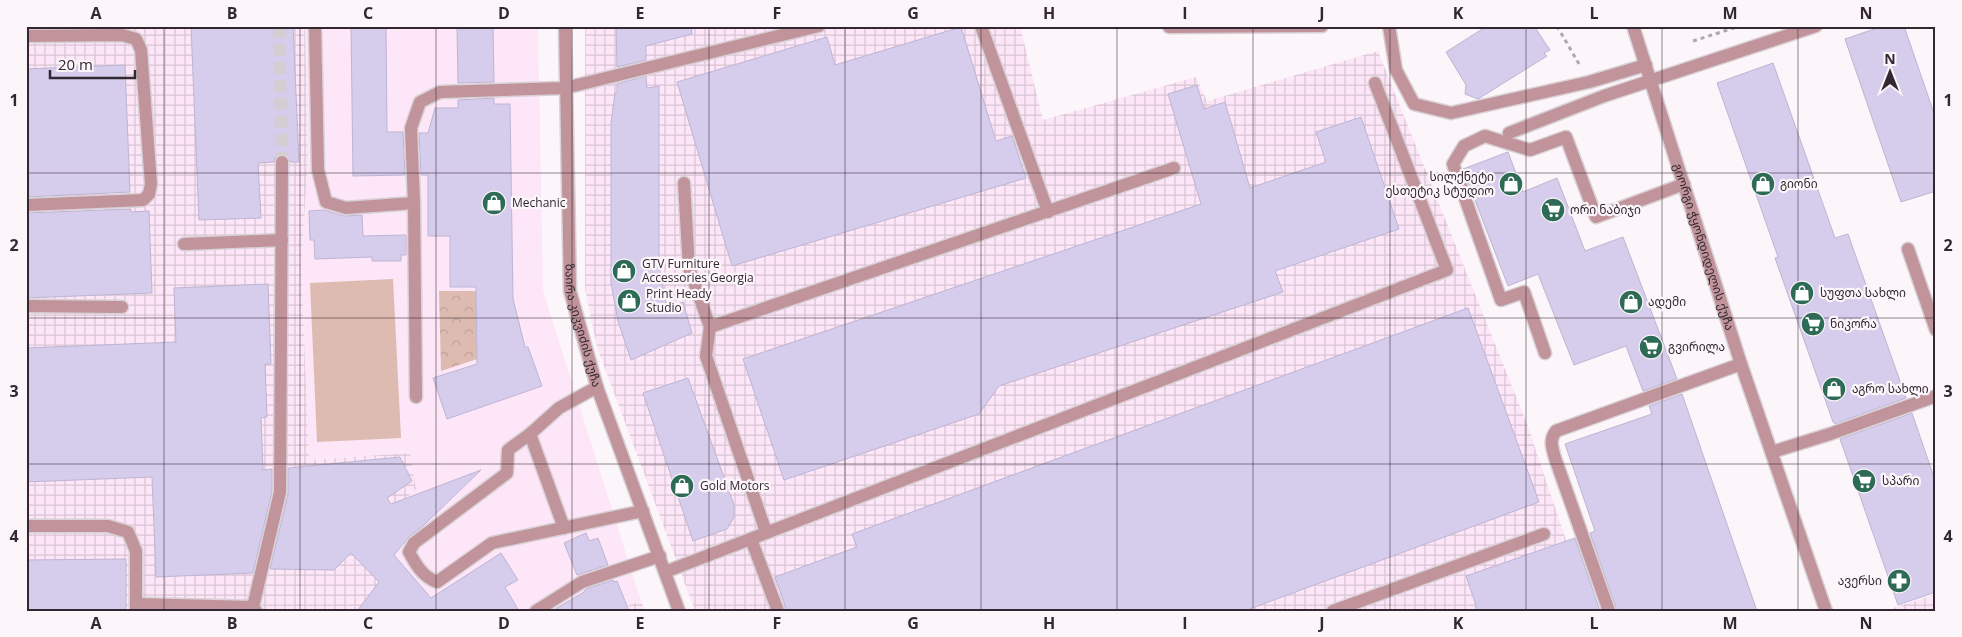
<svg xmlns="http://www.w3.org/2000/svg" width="1962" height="637" viewBox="0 0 1962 637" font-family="'Open Sans','Noto Sans Georgian',sans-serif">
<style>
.built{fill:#fce6f7}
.industrial{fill:url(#industrial-grid)}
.park{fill:url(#park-crowns)}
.pitch{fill:#debbb0}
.building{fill:#d6ccec;stroke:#beb4d3}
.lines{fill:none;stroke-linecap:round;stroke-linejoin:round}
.minor-tunnel{stroke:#d4cdd2;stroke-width:12;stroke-dasharray:12 6;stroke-linecap:butt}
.minor-casing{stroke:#d8d1d6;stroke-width:15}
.path{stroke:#afa7ad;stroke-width:3;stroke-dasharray:4 4;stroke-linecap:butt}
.minor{stroke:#c1939b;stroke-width:12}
.grid{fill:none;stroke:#332831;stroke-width:1;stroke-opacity:0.55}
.labels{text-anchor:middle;stroke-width:4.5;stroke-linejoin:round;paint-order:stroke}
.poi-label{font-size:12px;fill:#332831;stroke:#fcf6fa;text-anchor:start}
.street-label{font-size:12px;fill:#332831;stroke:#fcf6fa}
.neatline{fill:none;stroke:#332831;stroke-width:2}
.grid-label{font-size:16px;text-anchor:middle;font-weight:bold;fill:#332831}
</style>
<defs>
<pattern id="industrial-grid" width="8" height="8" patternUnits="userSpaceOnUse" patternTransform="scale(1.25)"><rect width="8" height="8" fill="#fce6f7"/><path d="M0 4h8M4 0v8" fill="none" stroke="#d8c5d4"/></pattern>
<pattern id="park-crowns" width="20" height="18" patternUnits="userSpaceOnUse" patternTransform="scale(1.25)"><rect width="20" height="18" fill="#debbb0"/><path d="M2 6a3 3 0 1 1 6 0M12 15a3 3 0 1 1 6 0" fill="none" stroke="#bfa198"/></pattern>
</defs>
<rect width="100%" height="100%" fill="#fcf6fa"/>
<path class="built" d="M305,26H538L543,291L641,601L615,611H357L379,582L374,530L410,453L309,460L301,263L308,161Z"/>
<path class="industrial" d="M26,26H305L308,161L301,263L309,460L410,453L416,489L374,530L399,561L379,582L357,611H26Z
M585,26H1020L1043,120L1196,77L1207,101L1378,51L1527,424L1590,611H695L597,347L585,289Z
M1936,594V611H1884Z
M641,601L645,611H615L627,606Z"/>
<path class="park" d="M439,291H476L477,359L441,371Z"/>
<path class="pitch" d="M393,279L401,438L317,442L310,283Z"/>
<path class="building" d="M191,26H293L299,162H290L286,155L282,154L275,158L274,162L258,163L261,218L199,220Z
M351,26H386L387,132H403L405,175L353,176Z
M457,26H493L494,82L458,83Z
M616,26H691L692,34L646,46V60L617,67Z
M1487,26H1534L1550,50L1544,53L1547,56L1478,99L1465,94L1466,85L1446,52Z
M1883,26H1904L1936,119V191L1901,202L1845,39Z
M961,27L996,141L1012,136L1026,178L732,266L677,82L827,37L835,65Z
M1773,63L1835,238L1848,234L1906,398L1835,424L1833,422L1775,258L1778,257L1717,83Z
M125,65L130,192L26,197V69Z
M646,76L647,88L659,86V266L667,308L683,302L692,333L631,360L618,321L611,283V123L615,93H617V84Z
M1197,85L1204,109L1225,102L1250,188L1326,162L1316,132L1361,117L1399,229L1275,271L1283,292L999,386L979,414L784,480L743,359L1201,204L1168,94Z
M494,98V104H510L513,299L525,347H528L542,386L447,419L433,378L477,364L476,287H450V236H428V175H421L419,133H428L435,108H458V100Z
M1508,152L1523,192L1557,178L1585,251L1623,237L1677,379L1643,391L1626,346L1574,365L1538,274L1508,286L1463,169Z
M131,209V212L149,211L152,293L26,298V213Z
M324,210L344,216L362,215L363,236L406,235V255H401V261H372V257L315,259L314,240H310L309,211Z
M268,284L271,364H265L267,417L261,418L263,470L272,469V491L253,573L156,577L152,477L26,482V348L176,342L174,288Z
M1468,308L1539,502L1244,611H787L775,577L857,547L852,534Z
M688,378L734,505V517L727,529L693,541L643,393Z
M1682,394L1757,611H1617L1590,533L1595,531L1565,444L1652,414L1649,406Z
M1912,413L1936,483V592L1898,605L1840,439Z
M400,457L412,481L387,498L391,504L481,470L424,525L409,537L394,555L431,598L501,553L518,580L505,587L519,611H357L379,582L351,553L334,570L270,569L288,494V468Z
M586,533L589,541L598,538L608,565L577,575L564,543Z
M1575,538L1600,611H1478L1466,576Z
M126,559V611H26V560Z
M613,580L614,582L617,581L629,611H552L584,592L586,589Z"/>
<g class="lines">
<path class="minor-tunnel" d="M279,26L282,162"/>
<g class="minor-casing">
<g id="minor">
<path d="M315,26L318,170L326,202L346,208L414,203"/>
<path id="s1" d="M565,26L570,291L597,387L679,611"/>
<path d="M981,26L1048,212"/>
<path d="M1389,26L1396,70L1414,104L1451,113L1589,82L1646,65"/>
<path id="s2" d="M1633,26L1741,364L1826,611"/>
<path d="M1169,27L1322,26"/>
<path d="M26,36L122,35L136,39L141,50L151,184L149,194L143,200L26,205"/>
<path d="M1509,133L1604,96L1816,26"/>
<path d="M684,183L689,268L710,327L706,356L766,532"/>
<path d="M184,244L282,240"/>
<path d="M1908,249L1936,330"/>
<path d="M26,306L122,307"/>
<path d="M710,327L1174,168"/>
<path d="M1545,353L1524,292L1501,300L1453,164L1464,146L1485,136L1530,150L1566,137L1596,217L1684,184"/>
<path d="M597,387L559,408L530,434L508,450L507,473L414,543L409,552C416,565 423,577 437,582L492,543L643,511"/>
<path d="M416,397L414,203L411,128L420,102L440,92L565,88L819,26"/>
<path d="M530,434L564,528"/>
<path d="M1772,452L1830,434L1936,396"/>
<path d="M26,526H108L128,532L136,551V611"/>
<path d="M751,539L778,611"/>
<path d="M665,572L1447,270L1375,83"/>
<path d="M136,604L253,607"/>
<path d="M256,611L253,607L280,492L282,162"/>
<path d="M536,611L582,582L660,556"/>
<path d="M1333,611L1544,534"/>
<path d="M1609,611L1555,458C1552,447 1549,440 1556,431L1741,364"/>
</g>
</g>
<path class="path" d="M1557,26L1579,64
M1693,41L1740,26"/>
<use href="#minor" class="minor"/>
</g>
<path class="grid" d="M164,26V611M300,26V611M436,26V611M572,26V611M709,26V611M845,26V611M981,26V611M1117,26V611M1253,26V611M1390,26V611M1526,26V611M1662,26V611M1798,26V611M26,173H1936M26,318H1936M26,464H1936"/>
<defs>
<g id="shop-disc" transform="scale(1.25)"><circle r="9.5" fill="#2e6b56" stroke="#fcf6fa"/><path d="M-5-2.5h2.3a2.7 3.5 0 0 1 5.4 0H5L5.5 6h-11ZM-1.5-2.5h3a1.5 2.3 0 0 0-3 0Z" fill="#fff"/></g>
<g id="supermarket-disc" transform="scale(1.25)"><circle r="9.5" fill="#2e6b56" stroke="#fcf6fa"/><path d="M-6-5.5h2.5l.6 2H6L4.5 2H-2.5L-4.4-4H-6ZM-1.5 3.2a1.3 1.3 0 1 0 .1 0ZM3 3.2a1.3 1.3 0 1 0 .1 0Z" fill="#fff"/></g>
<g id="pharmacy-disc" transform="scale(1.25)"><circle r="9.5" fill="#2e6b56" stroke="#fcf6fa"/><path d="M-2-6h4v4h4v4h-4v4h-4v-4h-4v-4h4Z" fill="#fff"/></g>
</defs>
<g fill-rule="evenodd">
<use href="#shop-disc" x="1511" y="184"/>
<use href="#shop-disc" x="1763" y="184"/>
<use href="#shop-disc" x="494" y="203"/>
<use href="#supermarket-disc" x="1553" y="210"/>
<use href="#shop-disc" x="624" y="271"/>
<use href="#shop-disc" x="1802" y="293"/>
<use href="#shop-disc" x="629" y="301"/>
<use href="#shop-disc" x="1631" y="302"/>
<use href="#supermarket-disc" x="1813" y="324"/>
<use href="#supermarket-disc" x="1651" y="347"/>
<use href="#shop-disc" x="1834" y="389"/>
<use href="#supermarket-disc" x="1864" y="481"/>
<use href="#shop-disc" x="682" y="486"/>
<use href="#pharmacy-disc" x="1899" y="581"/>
</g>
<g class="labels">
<g class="poi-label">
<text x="1494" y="181" text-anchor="end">სილქნეტი<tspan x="1494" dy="14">ესთეტიკ სტუდიო</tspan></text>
<text x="1780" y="188">გიონი</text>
<text x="512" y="207">Mechanic</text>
<text x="1570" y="214">ორი ნაბიჯი</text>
<text x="642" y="268">GTV Furniture<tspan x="642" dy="14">Аccessories Georgia</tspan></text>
<text x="1820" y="297">სუფთა სახლი</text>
<text x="646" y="298">Print Heady<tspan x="646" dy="14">Studio</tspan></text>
<text x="1648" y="306">ადემი</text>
<text x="1830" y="328">ნიკორა</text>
<text x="1668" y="351">გვირილა</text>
<text x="1852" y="393">აგრო სახლი</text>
<text x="1882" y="485">სპარი</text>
<text x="700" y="490">Gold Motors</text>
<text x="1882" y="585" text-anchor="end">ავერსი</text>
</g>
<g class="street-label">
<text dy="4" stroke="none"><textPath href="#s2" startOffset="232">გიორგი ჭყონდიდელის ქუჩა</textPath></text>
<text dy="4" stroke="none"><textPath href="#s1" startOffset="301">ზაირა კიკვიძის ქუჩა</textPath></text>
</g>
</g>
<rect width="1962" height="637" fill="none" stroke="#fcf6fa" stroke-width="55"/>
<g transform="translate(1890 72)" stroke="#fcf6fa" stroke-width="4" paint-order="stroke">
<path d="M0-4L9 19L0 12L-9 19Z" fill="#332831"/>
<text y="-8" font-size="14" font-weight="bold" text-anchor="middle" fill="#332831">N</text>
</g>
<path d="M50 70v8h85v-8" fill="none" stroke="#332831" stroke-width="2.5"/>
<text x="58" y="70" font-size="15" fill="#332831" stroke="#fcf6fa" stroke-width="4" paint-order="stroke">20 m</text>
<rect x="28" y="28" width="1906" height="582" class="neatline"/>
<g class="grid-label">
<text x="96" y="19">A</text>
<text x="232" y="19">B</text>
<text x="368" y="19">C</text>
<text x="504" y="19">D</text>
<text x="640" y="19">E</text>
<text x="777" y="19">F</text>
<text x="913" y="19">G</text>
<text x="1049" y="19">H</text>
<text x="1185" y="19">I</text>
<text x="1322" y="19">J</text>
<text x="1458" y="19">K</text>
<text x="1594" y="19">L</text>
<text x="1730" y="19">M</text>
<text x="1866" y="19">N</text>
<text x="14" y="106">1</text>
<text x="1948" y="106">1</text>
<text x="14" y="251">2</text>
<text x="1948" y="251">2</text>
<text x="14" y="397">3</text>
<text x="1948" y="397">3</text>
<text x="14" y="542">4</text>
<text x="1948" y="542">4</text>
<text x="96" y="629">A</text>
<text x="232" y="629">B</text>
<text x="368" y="629">C</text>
<text x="504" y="629">D</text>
<text x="640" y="629">E</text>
<text x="777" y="629">F</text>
<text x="913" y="629">G</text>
<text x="1049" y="629">H</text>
<text x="1185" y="629">I</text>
<text x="1322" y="629">J</text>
<text x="1458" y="629">K</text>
<text x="1594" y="629">L</text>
<text x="1730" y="629">M</text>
<text x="1866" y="629">N</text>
</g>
</svg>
